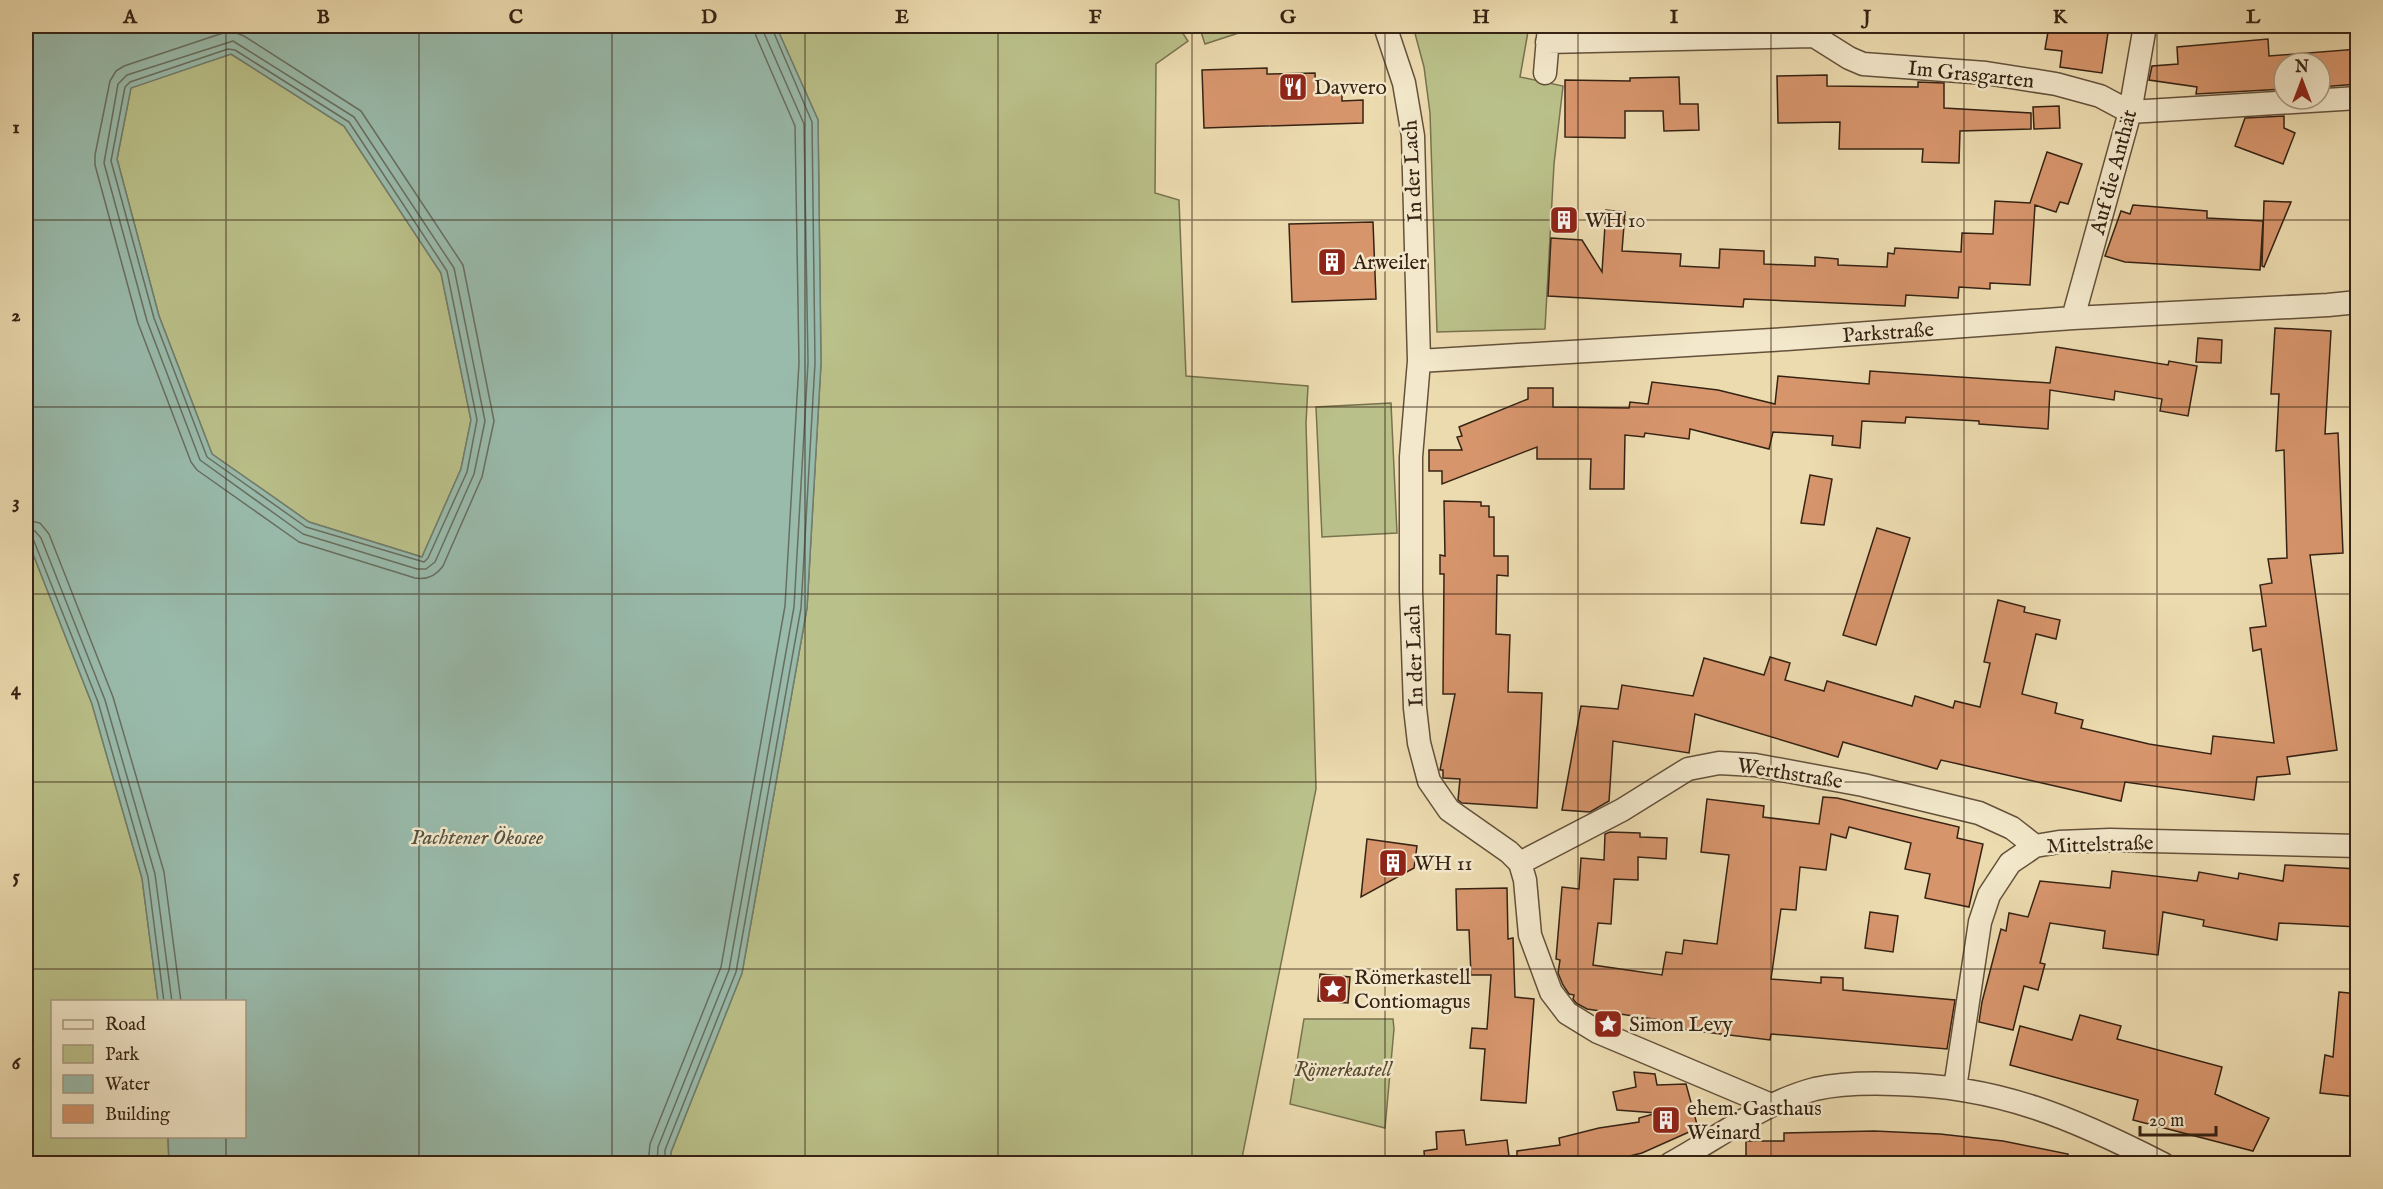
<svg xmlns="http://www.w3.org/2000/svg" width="2383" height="1189" viewBox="0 0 2383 1189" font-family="'IM FELL English',serif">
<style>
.green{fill:#bac089;stroke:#78724e;stroke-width:1.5}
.water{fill:#99bbac;stroke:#717e6f;stroke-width:1.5;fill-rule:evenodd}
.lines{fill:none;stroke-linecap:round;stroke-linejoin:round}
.shore{stroke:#686f60;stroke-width:1.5}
.building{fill:#d7956c;stroke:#362314;stroke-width:1.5}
.minor-casing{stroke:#64513b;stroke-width:25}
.minor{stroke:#f3e8cb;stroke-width:22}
.grid{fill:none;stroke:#362314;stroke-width:1.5;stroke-opacity:0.55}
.labels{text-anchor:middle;stroke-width:5;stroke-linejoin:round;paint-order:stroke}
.street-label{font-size:21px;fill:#362314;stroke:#f3e8cb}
.poi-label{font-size:21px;fill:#362314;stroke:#f3e8cb;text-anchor:start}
.park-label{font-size:21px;font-style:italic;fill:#574a31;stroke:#f3e8cb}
.water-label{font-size:22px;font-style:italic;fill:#545142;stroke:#f3e8cb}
.neatline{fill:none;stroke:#362314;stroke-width:2}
.grid-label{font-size:20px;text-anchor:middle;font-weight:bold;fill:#362314}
</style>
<rect width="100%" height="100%" fill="#ecdbaf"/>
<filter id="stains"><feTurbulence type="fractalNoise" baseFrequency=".00333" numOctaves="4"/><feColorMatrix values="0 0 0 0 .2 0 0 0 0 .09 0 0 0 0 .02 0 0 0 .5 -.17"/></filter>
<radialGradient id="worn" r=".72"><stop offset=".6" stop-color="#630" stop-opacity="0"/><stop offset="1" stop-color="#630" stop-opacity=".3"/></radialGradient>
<path class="green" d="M776,26H1178L1188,41L1156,64L1155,193L1179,200L1186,376L1308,386L1306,423L1316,789L1241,1163L670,1164L671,1152L742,973L807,608L821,363L818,120Z
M1199,26H1260L1205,44Z
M1413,26H1529L1520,77L1563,86L1554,164L1545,329L1437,332L1430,113L1424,67Z
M231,54L344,126L441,273L471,420L461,469L422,557L309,522L212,454L159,316L117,159L131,87Z
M1391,403L1397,533L1322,537L1316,407Z
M26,536L92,704L142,878L158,1001L52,1002V1136L168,1137L169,1163H26Z
M1304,1019H1393L1394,1029L1385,1128L1290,1104Z"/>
<path class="water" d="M26,26H776L818,120L821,363L807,608L742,973L671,1152L670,1163H169L168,1137L244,1136V1002L158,1001L142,878L92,704L26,536ZM231,54L344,126L441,273L471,420L461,469L422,557L309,522L212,454L159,316L117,159L131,88Z"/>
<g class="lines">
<path class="shore" d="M234,32L244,36L361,111L463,265L494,421L482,477L443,566C436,576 427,580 415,578L299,542L197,470L191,462L138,323L95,165V155L110,81L116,71L124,66L223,33Z
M233,41L354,117L454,268L485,421L474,474L435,562L426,569H417L303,534L200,460L147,321L104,163L118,84L127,75Z
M228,49L235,50L349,122L447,271L477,420L467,472L428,558L424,562L306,527L207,457L154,318L111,161L125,87L130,82Z
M26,520L40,523L49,534L113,697L164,872L181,1002
M26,529L35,531L41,538L105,700L155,874L172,1002
M26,536L34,541L98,702L148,877L164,1002
M648,1164L650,1144L721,967L785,606L799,363L795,126L756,36L754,26
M657,1164L658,1147L729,970L794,607L808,363L804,124L764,33L763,26
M665,1164V1150L736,972L801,608L815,363L812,122L771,26"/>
</g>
<path class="building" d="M2049,26H2109L2102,73L2060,67L2062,51L2045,49Z
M2268,39L2269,56L2358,49V84L2320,87V63H2284V89L2196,94L2197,87L2149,80L2152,66L2178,64L2177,47Z
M1267,68V74L1315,73L1316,94L1342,93V101L1363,100V123L1204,128L1202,70Z
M1827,75V86L1918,87V82L1944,83V108L2031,113V129L1960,131L1959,163L1922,162L1923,149H1839L1840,122L1778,123L1777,76Z
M1679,77L1680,104H1698L1699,130L1664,131L1663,111H1625V138L1565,137V80L1630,81V78Z
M2059,106L2060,128L2034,129L2033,107Z
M2284,116V128L2295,133L2283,164L2235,146L2245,118Z
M2047,152L2082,164L2068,204L2060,202L2056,212L2035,205L2030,285L1990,283V289L1959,287L1958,298L1906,295L1905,306L1744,299L1743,307L1548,296L1551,238L1582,240L1602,272L1606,210L1625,212L1622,251L1681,254L1680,266L1719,268L1720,249L1764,251V264L1815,266V257L1838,259V265L1887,267L1888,253L1894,254L1895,248L1961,252L1962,233L1993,234L1995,201L2030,203Z
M2264,201L2291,202L2264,267L2262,266Z
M2133,205L2207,211V218L2263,221L2260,270L2125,262L2105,256L2121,211L2130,214Z
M1373,222L1376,299L1292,302L1289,224Z
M2275,328L2331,331L2325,434L2338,433L2343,553L2310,555L2337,750L2287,757L2290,774L2257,777L2254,800L2125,782L2121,801L1941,760L1937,769L1843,742L1838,757L1695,714L1689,753L1613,741L1609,801L1590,812L1562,810L1581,706L1618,709L1622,685L1693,696L1704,658L1764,675L1770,657L1790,663L1785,680L1824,691L1827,681L1912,706L1915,696L1953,708L1955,701L1980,707L1990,663L1984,662L1998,600L2025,607L2024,612L2060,620L2056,639L2036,634L2022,694L2057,703L2055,713L2083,720L2081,728L2149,744L2211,754L2213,736L2274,743L2261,649L2253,651L2250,628L2266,626L2260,585L2272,583L2268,559L2287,558L2284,450L2276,451L2279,394H2271Z
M2198,338L2222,340L2221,363L2196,362Z
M2056,347L2168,365L2169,361L2197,366L2188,416L2160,411L2162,399L2115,391L2114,400L2050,390L2048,429L1979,424V421L1906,417L1905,423L1862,421L1860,448L1832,445L1833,436L1773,432L1769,449L1690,429L1689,439L1645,433L1644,437L1625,435L1624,489H1590L1591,459H1537V447L1442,484V471H1429V450H1462L1457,437L1462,436L1459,427L1528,399V388H1553V407L1629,408L1630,402L1648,404L1652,382L1718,390L1775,404L1778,376L1869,384L1870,371L2050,383Z
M1810,475L1832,479L1824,525L1801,523Z
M1444,501L1481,502V506H1489V517H1494V556H1508V576L1497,575L1496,634L1510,635L1508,692L1542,693L1537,808L1462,803L1458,800L1460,779L1443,778V770H1440L1455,694H1443L1444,574H1440V555L1445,556Z
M1877,528L1910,538L1876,645L1843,635Z
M1823,797L1837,798L1959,827L1957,838L1983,844L1969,907L1925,898L1930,874L1905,869L1911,843L1849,827L1846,838L1831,834L1826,870L1800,867L1796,910L1781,909L1771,979L1821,983V977L1843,978V990L1955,1000L1947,1049L1771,1034L1770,1040L1672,1028L1673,1022L1587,1009L1576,1003L1573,999L1574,995L1569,994L1563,985L1558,973L1560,960L1556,959L1562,887L1579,889L1581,858L1604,860L1605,834L1610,832L1640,833V837L1667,838L1666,859L1638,857V880L1614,879L1611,924L1598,923L1593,965L1662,975L1666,952L1682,954L1684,940L1717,944L1729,855L1701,852L1707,799L1764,806L1763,817L1819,824Z
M1367,839L1417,846L1414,868L1361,897Z
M2285,865L2358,869V927L2279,923L2277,940L2203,926L2204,920L2163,912L2158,955L2103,948L2105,931L2050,923L2040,963L2045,964L2038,990L2024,986L2013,1030L1979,1022L1982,1002L2001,929L2006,931L2009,913L2028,917L2040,881L2110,888L2112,871L2197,881L2199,872L2238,879L2239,873L2283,881Z
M1507,888L1508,939L1513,938L1515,997L1534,999L1526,1103L1481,1100L1485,1049L1470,1048L1472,1028L1487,1029L1491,975H1471L1469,930H1457L1456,889Z
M1870,912L1898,916L1893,952L1865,948Z
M1320,974L1350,977L1348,1003L1318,1001Z
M2339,992L2358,994V1097L2320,1093L2325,1055L2333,1057Z
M2080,1015L2121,1026L2117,1039L2222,1067L2215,1094L2269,1118L2253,1151L2133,1120L2138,1100L2010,1065L2020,1026L2072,1040Z
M1634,1072L1655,1074L1657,1085L1686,1084L1698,1128L1642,1153L1597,1164H1517V1151L1560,1145L1559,1138L1599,1128L1639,1122V1118L1657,1113L1617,1110L1613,1092L1636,1087Z
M1464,1130L1466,1145L1507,1140L1510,1164H1425L1424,1151L1437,1149L1436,1132Z
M1874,1131L1940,1134L2003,1141L2068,1154L2067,1164H1746V1141H1784V1133Z"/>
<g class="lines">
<g class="minor-casing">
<path id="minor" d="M1385,26L1404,83L1413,136L1419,361L1411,457V591L1415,708L1419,743L1429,781L1449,810L1509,852L1520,863L1525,880L1530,935L1551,992L1567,1013L1598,1032L1771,1105
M1547,42L1814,36L1849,58L1863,64L1986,73L2056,84L2100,96L2130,112L2358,98
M1545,73L1549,26
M2073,318L2130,112L2145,26
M1419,361L1787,339L2073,318L2328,305L2358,302
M1520,863L1622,810L1688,769L1719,763L1755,765L1863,785L1979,813L2012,828L2035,846
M1955,1088L1980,922L1989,895L2010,863L2035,846L2059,842L2110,840L2358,846
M1670,1164C1716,1139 1764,1102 1815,1089C1842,1083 1869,1083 1896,1084C1999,1086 2073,1118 2163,1164"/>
</g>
<use href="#minor" class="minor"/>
</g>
<path class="grid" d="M226,26V1002M419,26V1164M612,26V1164M805,26V1164M998,26V1164M1192,26V1164M1385,26V1164M1578,26V1164M1771,26V1164M1964,26V1164M2157,26V1164M26,220H2358M26,407H2358M26,594H2358M26,782H2358M26,969H2358M226,1136V1164"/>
<defs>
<g id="restaurant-square" transform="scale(1.5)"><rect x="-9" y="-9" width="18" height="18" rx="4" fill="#8f2418" stroke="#f3e8cb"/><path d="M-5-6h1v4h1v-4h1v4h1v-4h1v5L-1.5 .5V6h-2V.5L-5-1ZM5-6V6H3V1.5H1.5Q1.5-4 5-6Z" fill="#fff"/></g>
<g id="building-square" transform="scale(1.5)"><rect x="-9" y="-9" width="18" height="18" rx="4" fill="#8f2418" stroke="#f3e8cb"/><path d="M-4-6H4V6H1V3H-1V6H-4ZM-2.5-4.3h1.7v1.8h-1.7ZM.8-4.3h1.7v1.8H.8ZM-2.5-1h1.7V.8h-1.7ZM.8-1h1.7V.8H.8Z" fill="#fff"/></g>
<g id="sight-square" transform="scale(1.5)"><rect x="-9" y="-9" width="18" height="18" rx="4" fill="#8f2418" stroke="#f3e8cb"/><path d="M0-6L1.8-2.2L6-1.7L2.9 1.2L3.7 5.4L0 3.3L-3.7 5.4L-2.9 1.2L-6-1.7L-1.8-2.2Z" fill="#fff"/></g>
</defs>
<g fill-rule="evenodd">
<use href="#restaurant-square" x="1293" y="87"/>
<use href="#building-square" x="1564" y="220"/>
<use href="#building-square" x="1332" y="262"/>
<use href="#building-square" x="1393" y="863"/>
<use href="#sight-square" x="1333" y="989"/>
<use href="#sight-square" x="1608" y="1024"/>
<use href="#building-square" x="1666" y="1120"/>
</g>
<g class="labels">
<g class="street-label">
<text transform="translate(1971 74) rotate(6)" y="7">Im Grasgarten</text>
<text transform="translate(1412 171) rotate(-93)" y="7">In der Lach</text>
<text transform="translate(2113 172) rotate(-75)" y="7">Auf die Anthät</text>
<text transform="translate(1888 332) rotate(-4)" y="7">Parkstraße</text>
<text transform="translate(1414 656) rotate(-92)" y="7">In der Lach</text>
<text transform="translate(1790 773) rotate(9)" y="7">Werthstraße</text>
<text transform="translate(2100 844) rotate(-2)" y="7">Mittelstraße</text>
</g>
<g class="poi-label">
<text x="1314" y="94">Davvero</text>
<text x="1585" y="227">WH 10</text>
<text x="1353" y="269">Arweiler</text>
<text x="1414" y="870">WH 11</text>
<text x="1354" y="984">Römerkastell<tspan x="1354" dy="24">Contiomagus</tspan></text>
<text x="1629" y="1031">Simon Levy</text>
<text x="1687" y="1115">ehem. Gasthaus<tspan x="1687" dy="24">Weinard</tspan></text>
</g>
<g class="park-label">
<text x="1343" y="1076">Römerkastell</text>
</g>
<g class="water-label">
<text x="477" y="844">Pachtener Ökosee</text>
</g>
</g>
<rect width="2383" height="1189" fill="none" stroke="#ecdbaf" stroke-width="66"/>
<rect x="51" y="1000" width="195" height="138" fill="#f3e8cb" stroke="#a79982" stroke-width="1.5"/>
<rect x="63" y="1020" width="30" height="9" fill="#f3e8cb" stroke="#a79982" stroke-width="1.5"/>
<text x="105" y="1030" font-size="18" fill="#362314">Road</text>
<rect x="63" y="1045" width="30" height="18" fill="#bac089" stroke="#a79982" stroke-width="1.5"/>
<text x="105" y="1060" font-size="18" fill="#362314">Park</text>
<rect x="63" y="1075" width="30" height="18" fill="#99bbac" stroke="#a79982" stroke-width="1.5"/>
<text x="105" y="1090" font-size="18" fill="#362314">Water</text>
<rect x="63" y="1105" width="30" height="18" fill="#d7956c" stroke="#a79982" stroke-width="1.5"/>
<text x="105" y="1120" font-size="18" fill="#362314">Building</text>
<g transform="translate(2302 81)"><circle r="28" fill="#f3e8cb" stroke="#a79982" stroke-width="1.5"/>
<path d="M0-4.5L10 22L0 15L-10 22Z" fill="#8f2418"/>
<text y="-9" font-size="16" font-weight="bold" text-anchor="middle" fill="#362314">N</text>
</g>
<path d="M2140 1126v9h76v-9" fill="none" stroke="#362314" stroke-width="3"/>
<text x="2149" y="1126" font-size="18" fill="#362314" stroke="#f3e8cb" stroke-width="4.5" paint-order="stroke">20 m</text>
<rect x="33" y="33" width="2317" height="1123" class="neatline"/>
<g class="grid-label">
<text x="130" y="23">A</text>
<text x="323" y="23">B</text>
<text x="516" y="23">C</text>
<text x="709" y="23">D</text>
<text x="902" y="23">E</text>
<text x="1095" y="23">F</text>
<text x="1288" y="23">G</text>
<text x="1481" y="23">H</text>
<text x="1674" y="23">I</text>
<text x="1867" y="23">J</text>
<text x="2060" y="23">K</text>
<text x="2253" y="23">L</text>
<text x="16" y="133">1</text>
<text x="16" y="321">2</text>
<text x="16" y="508">3</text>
<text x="16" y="695">4</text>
<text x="16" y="882">5</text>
<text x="16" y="1069">6</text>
</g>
<rect width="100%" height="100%" filter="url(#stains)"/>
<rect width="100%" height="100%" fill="url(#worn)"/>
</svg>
